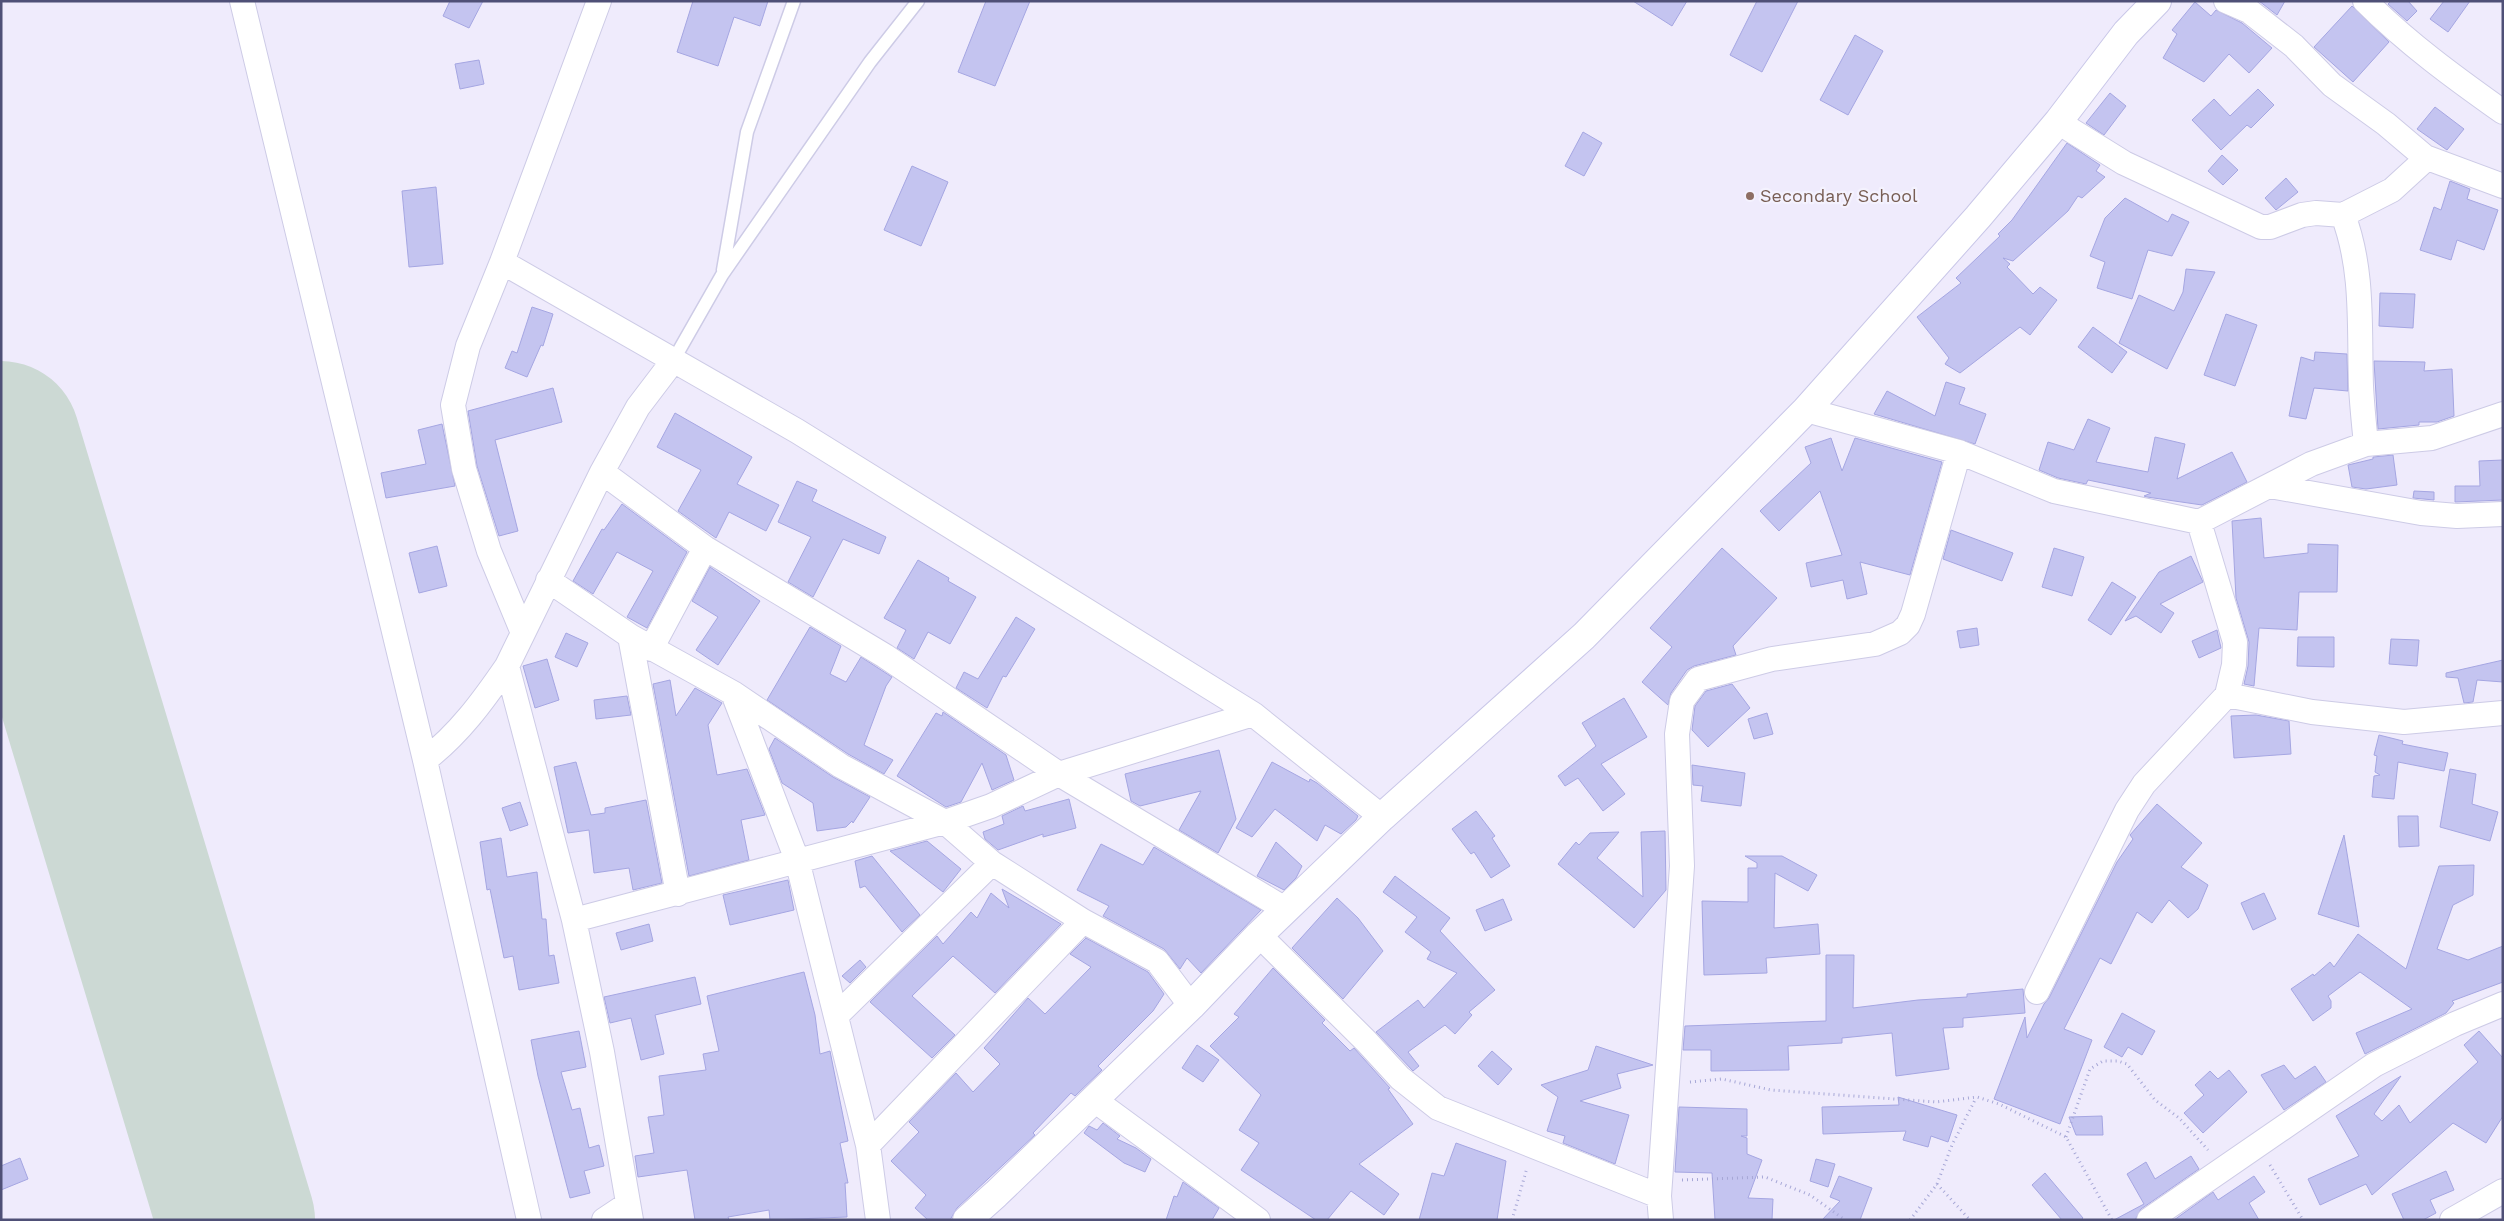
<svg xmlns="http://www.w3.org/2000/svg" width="2504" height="1221" viewBox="0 0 2504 1221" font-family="'Work Sans',sans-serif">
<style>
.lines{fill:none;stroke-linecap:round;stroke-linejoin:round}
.runway{stroke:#ccd9d4;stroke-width:158}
.building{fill:#c4c4f0;stroke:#a5a6e2}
.lane-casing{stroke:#cdcbe6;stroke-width:15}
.street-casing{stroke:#cdcbe6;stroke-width:26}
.secondary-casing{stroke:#c9c7e8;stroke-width:30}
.path{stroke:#a6a7d6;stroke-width:3;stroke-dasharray:1 4;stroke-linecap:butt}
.lane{stroke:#fff;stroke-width:12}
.street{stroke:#fff;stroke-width:24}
.secondary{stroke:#fff;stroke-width:28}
.education-dot{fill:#8d6e63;stroke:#f4f2fe;stroke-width:2}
.labels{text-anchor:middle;stroke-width:4.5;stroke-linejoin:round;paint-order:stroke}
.education-label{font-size:18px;fill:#785e54;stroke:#f4f2fe;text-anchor:start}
</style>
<rect width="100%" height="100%" fill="#efebfc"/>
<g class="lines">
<path class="runway" d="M1,440L236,1220"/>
</g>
<path class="building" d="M450,1H483L469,28L443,16Z
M693,1H768L760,26L734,17L718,66L677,52Z
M986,1H1030L995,86L958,72Z
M1633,1H1687L1672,26Z
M1757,1H1798L1762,72L1730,55Z
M2259,1H2285L2277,15Z
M2391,1H2408L2417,11L2407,21L2388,4Z
M2444,1H2470L2448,32L2430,19Z
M2195,2L2211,16L2216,10L2242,23L2272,48L2249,73L2229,54L2204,82L2163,58L2177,34L2172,30Z
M2352,6L2389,42L2353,82L2314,47Z
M1855,35L1883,51L1848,115L1820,100Z
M479,60L484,84L460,89L455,64Z
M2258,89L2274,105L2251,128L2247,125L2221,150L2192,120L2214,99L2230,116Z
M2110,93L2126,106L2104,135L2086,123Z
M2435,107L2464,129L2447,150L2417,129Z
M1583,132L1602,143L1584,176L1565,166Z
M2067,143L2100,165L2096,171L2105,177L2082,198L2078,196L2068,211L2013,261L2003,258L2010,264L2007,267L2033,294L2040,287L2057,300L2030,335L2020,327L1960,373L1945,364L1949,358L1917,317L1961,283L1956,278L2000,236L1998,234L2012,220Z
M2222,155L2238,170L2223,185L2208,171Z
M912,166L948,182L921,246L884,230Z
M2286,178L2298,192L2276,210L2265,198Z
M2450,181L2470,189L2467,199L2498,210L2484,250L2457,240L2451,260L2420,250L2434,207L2441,210Z
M436,187L443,264L409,267L402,191Z
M2125,198L2168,222L2172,214L2189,222L2172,256L2148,250L2132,299L2097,288L2105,262L2090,256L2105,218Z
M2186,269L2215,272L2167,369L2119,343L2139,295L2174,311L2183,292Z
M2380,293L2415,294L2413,328L2379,326Z
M532,307L553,314L543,346L541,345L527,377L505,368L512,351L517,353Z
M2226,314L2257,325L2235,386L2204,375Z
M2093,327L2127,352L2112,373L2078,347Z
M2315,352L2347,354L2348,391L2314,388L2306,419L2289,416L2301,357L2314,361Z
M2374,361L2425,362L2424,371L2452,369L2454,416L2437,422H2419V425L2378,429Z
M1946,382L1965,388L1959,404L1986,414L1975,444L1874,414L1887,391L1935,416Z
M553,388L562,422L495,440L518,531L499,536L477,466L468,411Z
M675,413L752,457L737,484L779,505L766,531L729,512L716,538L678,511L701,470L657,447Z
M2088,419L2110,428L2096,462L2148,472L2155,437L2185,444L2177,479L2232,452L2247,482L2202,505L2147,497L2144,496L2151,493L2088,480L2086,484L2058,478L2039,470L2048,442L2074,450Z
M442,424L455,486L386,498L381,473L426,464L418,430Z
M1831,438L1842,471L1855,438L1942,462L1910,575L1860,562L1867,594L1847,599L1843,580L1811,587L1806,563L1842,555L1820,491L1779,531L1760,511L1811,463L1805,447Z
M2393,455L2397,485L2366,489L2352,487L2348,465L2373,459V457Z
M2503,460V500L2455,502V486H2480L2479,461Z
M797,481L817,490L812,501L886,537L879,554L843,539L813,597L788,582L811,537L778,522Z
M2414,491L2434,492V500L2413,498Z
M622,504L687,552L647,628L627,617L653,571L617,552L593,594L573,581L602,529L604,530Z
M2261,518L2264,558L2308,553V544L2338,545L2337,592H2299L2297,630L2259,628L2254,686L2244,684L2248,666L2249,642L2236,598L2232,521Z
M1951,530L2013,553L2002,581L1943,559Z
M437,546L447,586L419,593L409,553Z
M1722,548L1777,598L1733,646L1736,655L1694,666L1687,670L1671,693L1668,705L1642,682L1672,647L1650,628Z
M2054,548L2084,557L2072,596L2042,587Z
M2191,556L2203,582L2160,604L2174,613L2161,633L2136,616L2125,621L2159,572Z
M918,560L949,578L948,581L976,597L950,644L928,632L914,659L897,648L906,630L884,618Z
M710,567L760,601L718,665L696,650L718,617L692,601Z
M2112,582L2136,597L2111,635L2088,620Z
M1016,617L1035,629L1006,677L1003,676L987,708L956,688L964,672L978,679Z
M810,627L841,646L830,674L846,682L861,657L892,677L886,686L864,745L893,760L884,774L848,754L767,700Z
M1977,628L1979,645L1960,648L1957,631Z
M2217,630L2221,648L2199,658L2192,641Z
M566,633L588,643L577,667L555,657Z
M2298,637H2334V667L2297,666Z
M2391,639L2419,640L2417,666L2389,664Z
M547,659L559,700L535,708L523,666Z
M2503,660V682L2477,680L2473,702L2464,703L2458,678L2446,677V673Z
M670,680L676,716L695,688L722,703L708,725L717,775L747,769L765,815L741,820L749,860L689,876L653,684Z
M1732,684L1750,708L1708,747L1692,730L1695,706L1706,691Z
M627,696L631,715L596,719L594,700Z
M1624,698L1647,737L1601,764L1625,794L1603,811L1578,778L1565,786L1558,776L1596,746L1582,723Z
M943,712L1006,755L1014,780L992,790L982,763L961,802L946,807L897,776L936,713L942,716Z
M1767,713L1773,734L1754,739L1748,719Z
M2256,715L2289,721L2291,754L2234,758L2231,716Z
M2379,735L2403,741L2402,744L2448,753L2444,771L2398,762L2394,799L2372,797L2374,776L2380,775L2375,772L2377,756L2374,755Z
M775,738L833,777L870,797L853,823L852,821L846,827L817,831L813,803L782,783L769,749Z
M1219,750L1236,819L1218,853L1179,830L1201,791L1140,806L1131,801L1125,774Z
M576,762L591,815L605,813V808L646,800L662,883L633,890L629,868L594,873L589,830L568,833L554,767Z
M1272,762L1309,782L1310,779L1317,783L1358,816L1356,820L1341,834L1325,825L1317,841L1275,809L1252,837L1236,828Z
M1692,765L1745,773L1741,806L1701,801L1703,786L1693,785Z
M2450,769L2476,774L2472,804L2498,812L2490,841L2440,827Z
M1069,799L1076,828L1043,837V834L998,850L985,839L983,832L1004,824L1002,816L1023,806L1025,811Z
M520,802L528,825L510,831L502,808Z
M2157,804L2202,843L2181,867L2208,885L2198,909L2188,918L2169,900L2152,923L2137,912L2111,964L2100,958L2064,1029L2092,1040L2060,1124L1994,1099L2025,1017L2027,1038L2044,1004L2049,998L2117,862L2133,839L2130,835Z
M1476,811L1495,836L1492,838L1510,866L1491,878L1474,852L1471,854L1452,829Z
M2398,816H2418L2419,846L2399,847Z
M1665,831L1666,890L1634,928L1558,864L1576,842L1579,845L1590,833L1619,832L1597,858L1643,897L1641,832Z
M2344,835L2354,896L2359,927L2318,914Z
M501,838L507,877L537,872L542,919H546L549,956L554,955L559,983L519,990L513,956L504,958L490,889L487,890L480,842Z
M927,841L961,869L943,892L890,851Z
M1276,842L1302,866L1296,878L1284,890L1257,876Z
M1101,844L1143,865L1154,847L1261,910L1201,973L1187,958L1180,969L1164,949L1103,916L1109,906L1077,890Z
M872,856L920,915L902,932L865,886L860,888L855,861Z
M1745,856H1782L1817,875L1808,891L1775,873L1774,928L1818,924L1820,954L1766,958L1767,973L1704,975L1702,901L1748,902V868H1757V863Z
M2474,865L2473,895L2453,905L2437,949L2468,960L2503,946V982L2452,1001L2454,1003L2446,1013L2365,1054L2356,1033L2412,1009L2360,972L2328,996L2331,1001V1008L2313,1021L2291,989L2313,974L2314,976L2330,962L2334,967L2358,934L2406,969L2439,866Z
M1395,876L1450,918L1440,931L1495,990L1469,1012L1472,1015L1455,1034L1445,1025L1408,1052L1419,1066L1413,1071L1376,1032L1418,1000L1424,1008L1457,973L1427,959L1431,952L1405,932L1417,917L1383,892Z
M788,880L794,910L730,925L723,895Z
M1002,889L1061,924L995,993L953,956L912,996L955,1035L932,1058L870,1002L937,936L943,944L971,912L977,918L991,893L1009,908Z
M2264,893L2276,919L2253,930L2241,903Z
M1337,898L1358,918L1383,951L1343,999L1292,948Z
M1503,899L1512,920L1485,931L1476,910Z
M649,924L653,941L621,950L616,933Z
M1086,938L1148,972L1164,994L1153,1011L1098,1066L1102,1070L1075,1096L1071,1093L1033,1133L1035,1135L957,1208L950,1220H928L915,1208L926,1195L891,1161L919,1132L909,1122L956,1073L973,1092L1000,1064L984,1048L1028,998L1045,1014L1091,967L1070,954Z
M1826,955H1854L1853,1008L1918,1000L1967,997V994L2023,989L2025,1013L1963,1018V1027L1943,1028L1949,1069L1896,1076L1892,1033L1842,1038V1043L1788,1046L1789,1070L1711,1071V1050H1683L1685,1026L1826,1021Z
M860,960L866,967L850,983L842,976Z
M1273,968L1325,1020L1322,1023L1350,1051L1354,1048L1390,1088L1388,1089L1413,1124L1359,1164L1399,1194L1384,1215L1351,1191L1327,1220H1316L1241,1170L1259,1143L1239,1130L1261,1095L1210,1046L1239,1017L1234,1014Z
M804,972L815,1015L820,1054L830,1051L848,1141L840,1143L848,1183H845L847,1217L770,1220L769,1210L728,1217L729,1220H695L687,1170L638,1177L635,1156L654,1153L648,1117L664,1115L659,1076L706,1070L703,1054L719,1051L707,996Z
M695,977L701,1004L655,1015L664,1054L641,1060L631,1018L610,1023L604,997Z
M2122,1013L2155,1031L2142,1055L2128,1047L2122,1057L2104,1047Z
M579,1031L586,1067L561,1072L572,1110L580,1108L589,1148L599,1145L604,1166L584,1171L590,1193L570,1198L538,1076L531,1040Z
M2479,1031L2503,1058V1116L2486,1143L2453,1123L2372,1195L2366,1184L2320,1205L2308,1179L2359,1156L2336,1116L2401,1076L2374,1114L2382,1121L2399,1105L2410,1123L2478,1062L2464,1045Z
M1197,1045L1219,1060L1203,1082L1182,1068Z
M1596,1046L1653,1065L1617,1074L1621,1088L1580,1101L1629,1115L1615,1164L1563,1143L1565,1136L1547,1131L1558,1097L1541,1085L1588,1070Z
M1492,1051L1512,1069L1498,1085L1478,1066Z
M2284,1065L2295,1079L2315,1066L2326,1082L2284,1110L2261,1075Z
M2229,1070L2247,1092L2203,1133L2184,1113L2204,1095L2195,1085L2210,1071L2218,1079Z
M1898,1097L1957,1115L1948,1142L1931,1136L1928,1147L1903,1140L1906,1131L1823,1134L1822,1107L1899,1105Z
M1679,1107L1747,1109V1136H1741L1747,1138V1154L1762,1160L1748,1198L1773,1199L1772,1220H1715L1712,1173L1675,1172Z
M2102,1116L2103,1135H2076L2069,1117Z
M1103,1123L1120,1136L1117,1139L1136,1148L1151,1159L1145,1172L1124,1163L1084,1133L1089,1126L1097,1130Z
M1456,1143L1506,1161L1497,1220H1419L1432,1173L1444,1176Z
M2191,1156L2199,1169L2141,1209L2135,1220H2114L2144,1204L2127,1174L2146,1162L2155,1179Z
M20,1158L28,1179L1,1190V1166Z
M1816,1159L1835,1164L1828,1187L1810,1181Z
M2446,1171L2454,1190L2430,1200L2436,1213L2423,1220H2404L2392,1194Z
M2045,1173L2083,1218L2081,1220H2062L2032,1185Z
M1839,1176L1872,1188L1860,1220H1822L1840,1201L1830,1197Z
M2254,1176L2265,1192L2249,1203L2259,1220H2174L2213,1192L2218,1200Z
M1183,1182L1219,1208L1212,1220H1166L1174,1196L1177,1197Z"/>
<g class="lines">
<g class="lane-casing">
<path id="lane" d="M723,270L747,132L794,1
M673,361L722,275L870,62L918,1"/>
</g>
<g class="street-casing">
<path id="street" d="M242,1L425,760L529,1220
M2226,1L2249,11L2294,46L2332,85L2386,124L2425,157L2503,186
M2365,1C2407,43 2455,78 2503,112
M2058,122L2124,163L2261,227H2270L2302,215L2316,213L2343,215L2392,190L2427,158
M2343,215C2364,270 2359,328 2361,386C2362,405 2364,425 2366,444
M502,262L797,431L1253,714L1382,817
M1806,410L1959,452L2054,491L2199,522L2311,464L2366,444L2432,438L2503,414
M602,472L705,548L885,656L1059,774L1285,909
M2270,486L2421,513L2457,516L2503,514
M548,580L630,636L733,693L841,766L945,822L992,863L1083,921L1157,961L1191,1006
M523,633L489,551L464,469L453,405L468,346L502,262L599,1
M630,636L678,894
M651,649L705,548
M733,693L797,860L868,1145L878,1220
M2227,695L2312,712L2404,722L2503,713
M425,760C459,734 483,701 507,666
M574,920L945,822L991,806L1059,774L1253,714
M1259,935L1366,1041L1400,1078L1438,1108L1659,1196
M2037,992L2127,810L2144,784L2227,695L2234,665L2235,642L2199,522
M837,1015L992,863
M1093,1099L1258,1220
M868,1145L1083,921
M604,1220L628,1204
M631,1220L602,1052L574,920L507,666L602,472L638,407L673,361
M1661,1220L1659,1196L1682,866L1677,734L1682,701L1698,679L1772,659L1875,644L1900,633L1908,625L1913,614L1959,452
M2149,1220L2374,1065L2455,1024L2503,1004
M2452,1220L2503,1191"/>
</g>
<g class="secondary-casing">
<path id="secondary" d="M967,1220L996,1194L1191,1006L1259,935L1382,817L1584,636L1806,410L1978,217L2058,122L2126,33L2157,1"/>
</g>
<path class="path" d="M1690,1082L1722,1079L1771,1090L1936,1102L1977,1097L1999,1104L2066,1137L2112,1220
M2066,1137L2090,1069L2103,1061H2118L2127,1064L2155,1100L2179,1118L2208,1150
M2270,1165L2303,1220
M1682,1180L1765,1177L1810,1195L1845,1220
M1937,1184L1970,1220
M1512,1220L1527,1168
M1910,1220L1937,1184L1952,1145L1976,1098"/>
<use href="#lane" class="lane"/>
<use href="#street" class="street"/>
<use href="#secondary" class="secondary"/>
</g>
<circle class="education-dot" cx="1750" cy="196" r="5"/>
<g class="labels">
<g class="education-label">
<text x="1760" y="202">Secondary School</text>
</g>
</g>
<rect width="2504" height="1221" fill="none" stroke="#4f5077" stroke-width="5"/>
</svg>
